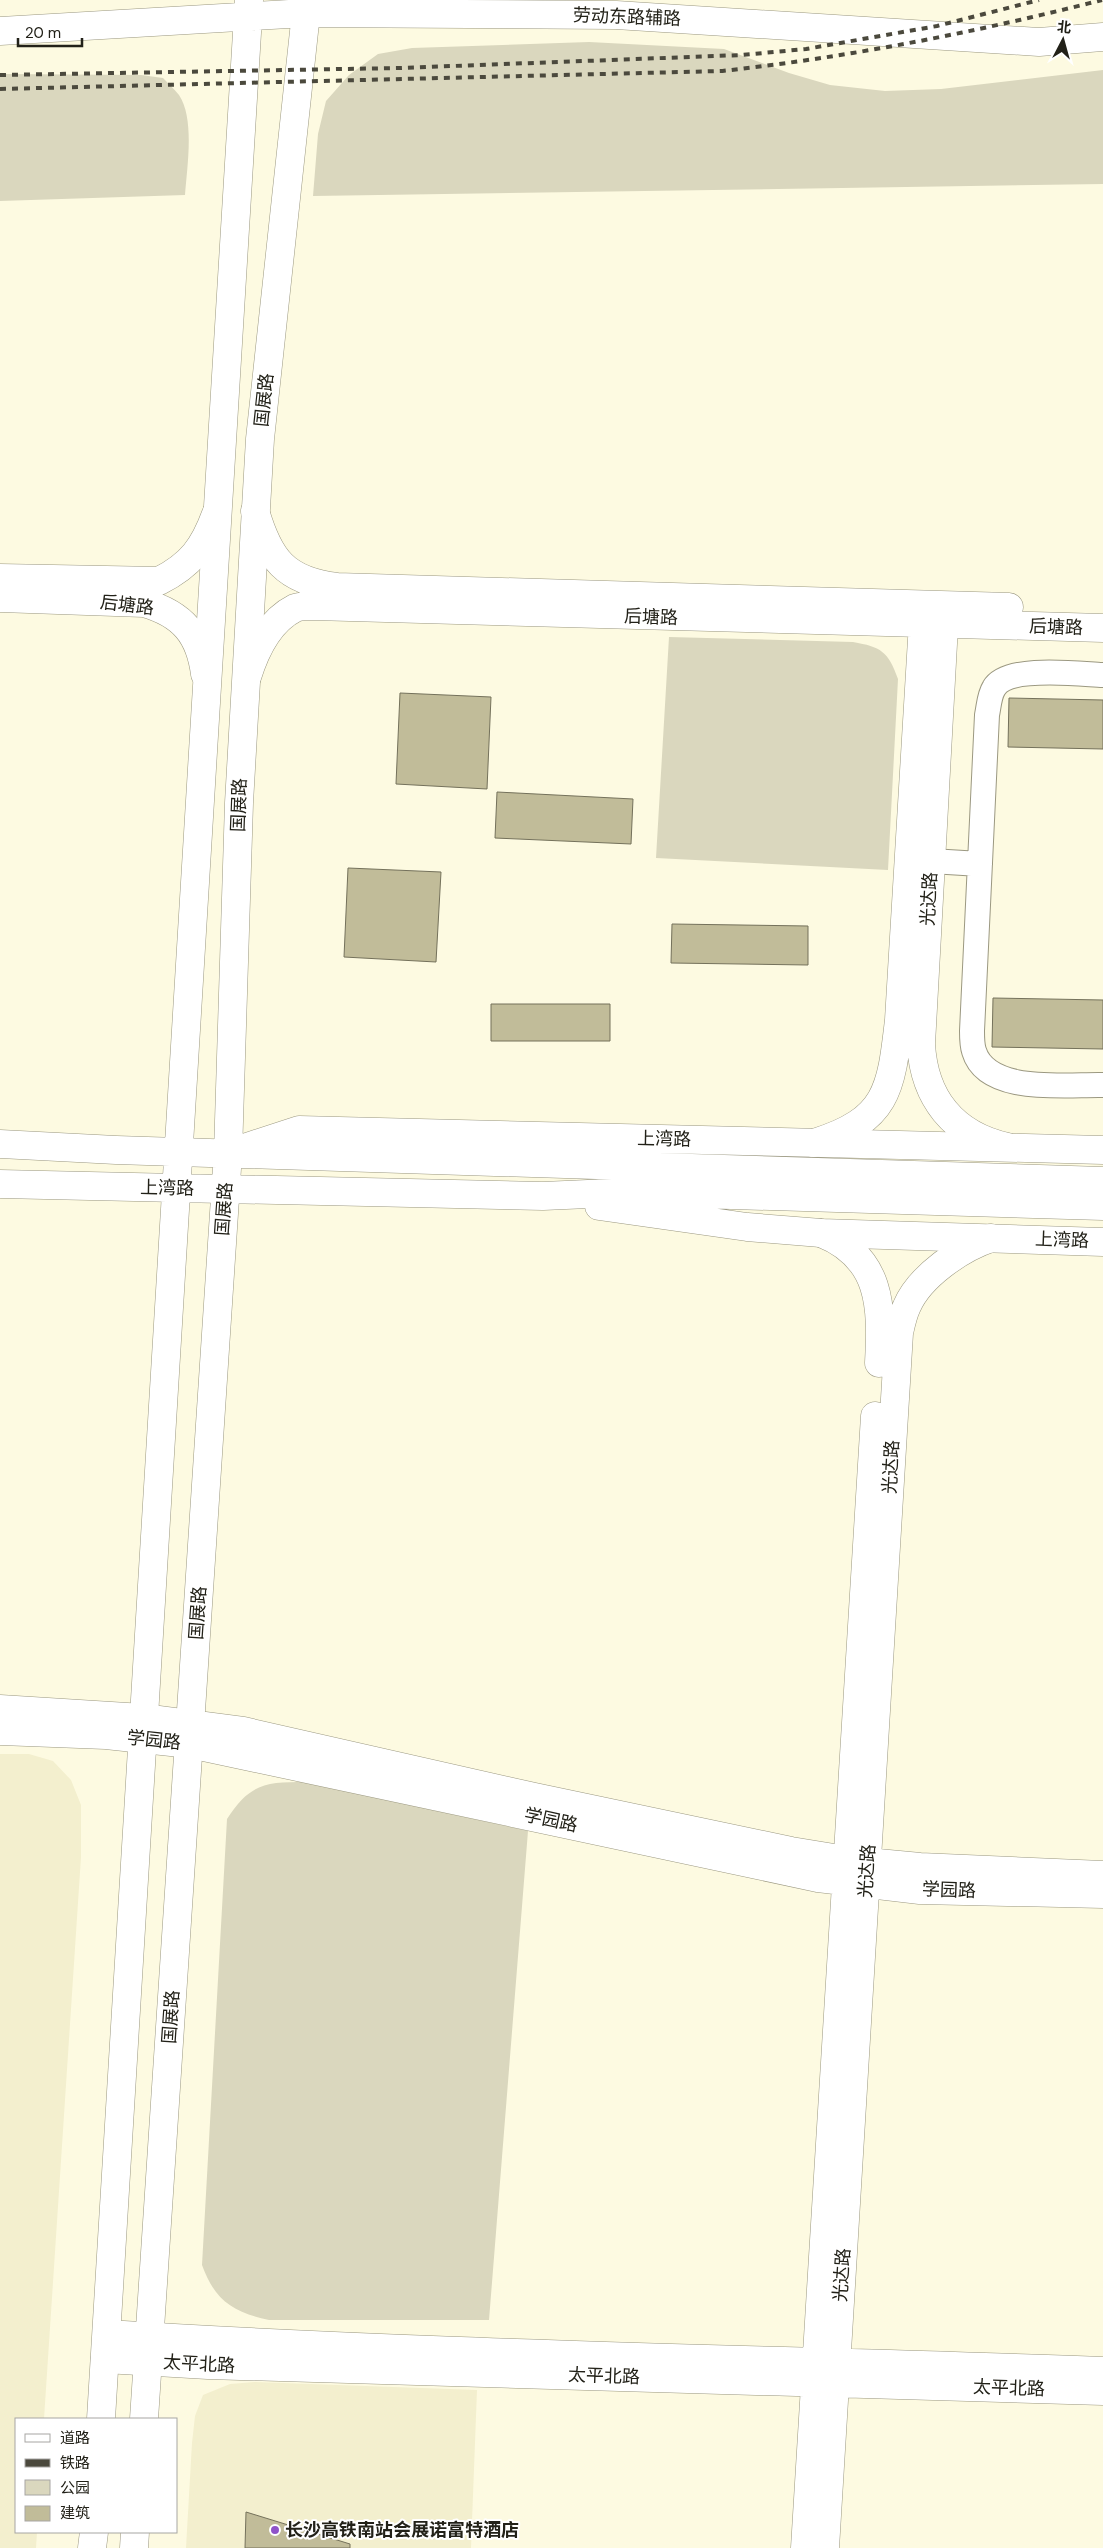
<svg xmlns="http://www.w3.org/2000/svg" width="1103" height="2548" viewBox="0 0 1103 2548" font-family="'DM Sans','Noto Sans SC',sans-serif">
<style>
.built{fill:#f3efce}
.green{fill:#dad7be}
.building{fill:#c1bc99;stroke:#74715b}
.lines{fill:none;stroke-linecap:round;stroke-linejoin:round}
.minor-casing{stroke:#9b9881;stroke-width:26}
.tertiary-casing{stroke:#9b9881;stroke-width:29}
.secondary-casing{stroke:#9b9881;stroke-width:29}
.minor{stroke:#fff;stroke-width:24}
.tertiary{stroke:#fff;stroke-width:28}
.secondary{stroke:#fff;stroke-width:28}
.rail{stroke:#4b493d;stroke-width:4;stroke-dasharray:6 6;stroke-linecap:butt}
.poi-dot{fill:#8f52c9;stroke:#fff;stroke-width:2}
.labels{text-anchor:middle;stroke-width:4;stroke-linejoin:round;paint-order:stroke}
.street-label{font-size:18px;fill:#222118;stroke:#fff}
.poi-label{font-size:18px;font-weight:bold;fill:#222118;stroke:#fff;text-anchor:start}
</style>
<rect width="100%" height="100%" fill="#fdfae1"/>
<path class="built" d="M0,1754H29L53,1761L71,1780L81,1805V1857L44,2419H16V2532H37L36,2548H0Z
M255,2382L477,2390L471,2548H186L192,2443L195,2416L203,2395L230,2384Z"/>
<path class="green" d="M589,42L724,49L789,73L830,85L885,91L941,89L1103,70V184L313,196L318,134L326,101L349,75L378,54L412,48Z
M0,74L141,75L163,78C168,83 174,89 179,95C195,119 187,167 185,195L0,201Z
M669,637L853,642C881,647 888,651 898,679L888,870L656,858Z
M306,1782L528,1831L489,2320H269C233,2312 215,2301 202,2265L227,1819C250,1783 266,1782 306,1782Z"/>
<path class="building" d="M400,693L491,697L487,789L396,784Z
M1009,698L1103,700V749L1008,747Z
M497,792L633,799L631,844L495,838Z
M348,868L441,872L436,962L344,957Z
M672,924L808,926V965L671,963Z
M993,998L1103,1000V1049L992,1047Z
M491,1004H610V1041H491Z
M246,2512L350,2544V2548H245Z"/>
<g class="lines">
<g class="minor-casing">
<path id="minor" d="M1103,675C1079,674 1007,665 994,688C989,696 989,706 987,715L972,1031C972,1037 972,1045 974,1051C987,1095 1067,1084 1103,1085
M931,861L980,864"/>
</g>
<g class="tertiary-casing">
<path id="tertiary" d="M255,511C269,559 285,581 337,587L1009,607
M0,578L159,581C191,565 204,547 216,514
M0,598L144,603C183,614 200,635 205,674
M945,607L921,1044C924,1098 953,1135 1007,1147
M247,677C255,651 269,621 295,608C300,606 308,606 314,606L1103,628
M814,1143C888,1120 891,1090 899,1020L924,606
M821,1233C882,1257 882,1307 879,1363
M0,1709L143,1718L243,1731L534,1797L791,1851L846,1860L920,1867L1103,1875
M0,1731L106,1735L190,1744L818,1878L920,1890L1103,1894
M107,2334C439,2355 771,2359 1103,2371
M105,2359L208,2365L1103,2391
M805,2548L875,1416
M825,2548L899,1333C901,1324 903,1314 907,1306C920,1276 961,1248 991,1238"/>
</g>
<g class="secondary-casing">
<path id="secondary" d="M0,31L306,13L616,15L1039,42L1103,37
M0,1144L116,1150L1103,1181
M247,1147L299,1130L1103,1150
M0,1184L543,1196L633,1192L1103,1206
M599,1206L747,1227L821,1233L1103,1242
M101,2419L249,0
M144,2419L228,1153L239,803L260,439L306,13V0
M92,2548L94,2532
M134,2548L135,2532"/>
</g>
<use href="#minor" class="minor"/>
<use href="#tertiary" class="tertiary"/>
<use href="#secondary" class="secondary"/>
<path class="rail" d="M0,75L400,68L742,55L806,49L937,26L1039,0
M0,89L722,71C850,57 977,32 1102,0"/>
</g>
<circle class="poi-dot" cx="275" cy="2530" r="5"/>
<g class="labels">
<g class="street-label">
<text transform="translate(627 17) rotate(2)" y="6">劳动东路辅路</text>
<text transform="translate(264 400) rotate(-84)" y="6">国展路</text>
<text transform="translate(127 605) rotate(7)" y="6">后塘路</text>
<text transform="translate(651 617) rotate(2)" y="6">后塘路</text>
<text transform="translate(1056 627) rotate(2)" y="6">后塘路</text>
<text transform="translate(239 805) rotate(-88)" y="6">国展路</text>
<text transform="translate(929 899) rotate(-87)" y="6">光达路</text>
<text transform="translate(664 1139) rotate(1)" y="6">上湾路</text>
<text transform="translate(167 1188) rotate(1)" y="6">上湾路</text>
<text transform="translate(224 1209) rotate(-86)" y="6">国展路</text>
<text transform="translate(1062 1240) rotate(2)" y="6">上湾路</text>
<text transform="translate(891 1467) rotate(-87)" y="6">光达路</text>
<text transform="translate(198 1613) rotate(-86)" y="6">国展路</text>
<text transform="translate(154 1740) rotate(6)" y="6">学园路</text>
<text transform="translate(551 1820) rotate(12)" y="6">学园路</text>
<text transform="translate(867 1871) rotate(-86)" y="6">光达路</text>
<text transform="translate(949 1890) rotate(2)" y="6">学园路</text>
<text transform="translate(171 2017) rotate(-86)" y="6">国展路</text>
<text transform="translate(842 2275) rotate(-86)" y="6">光达路</text>
<text transform="translate(199 2364) rotate(3)" y="6">太平北路</text>
<text transform="translate(604 2376) rotate(2)" y="6">太平北路</text>
<text transform="translate(1009 2388) rotate(2)" y="6">太平北路</text>
</g>
<g class="poi-label">
<text x="285" y="2536">长沙高铁南站会展诺富特酒店</text>
</g>
</g>
<rect x="15" y="2418" width="162" height="115" fill="#ffffff" stroke="#a7a6a3"/>
<rect x="25" y="2434" width="25" height="8" fill="#ffffff" stroke="#a7a6a3"/>
<text x="60" y="2443" font-size="15" fill="#222118">道路</text>
<rect x="25" y="2459" width="25" height="8" fill="#4b493d" stroke="#a7a6a3"/>
<text x="60" y="2468" font-size="15" fill="#222118">铁路</text>
<rect x="25" y="2480" width="25" height="15" fill="#dad7be" stroke="#a7a6a3"/>
<text x="60" y="2493" font-size="15" fill="#222118">公园</text>
<rect x="25" y="2506" width="25" height="15" fill="#c1bc99" stroke="#a7a6a3"/>
<text x="60" y="2518" font-size="15" fill="#222118">建筑</text>
<g transform="translate(1063 40) rotate(6)" stroke="#ffffff" stroke-width="4" paint-order="stroke">
<path d="M0-4L9 19L0 12L-9 19Z" fill="#222118"/>
<text y="-8" font-size="14" font-weight="bold" text-anchor="middle" fill="#222118">北</text>
</g>
<path d="M18 38v8h64v-8" fill="none" stroke="#222118" stroke-width="2.5"/>
<text x="25" y="38" font-size="15" fill="#222118" stroke="#ffffff" stroke-width="4" paint-order="stroke">20 m</text>
</svg>
